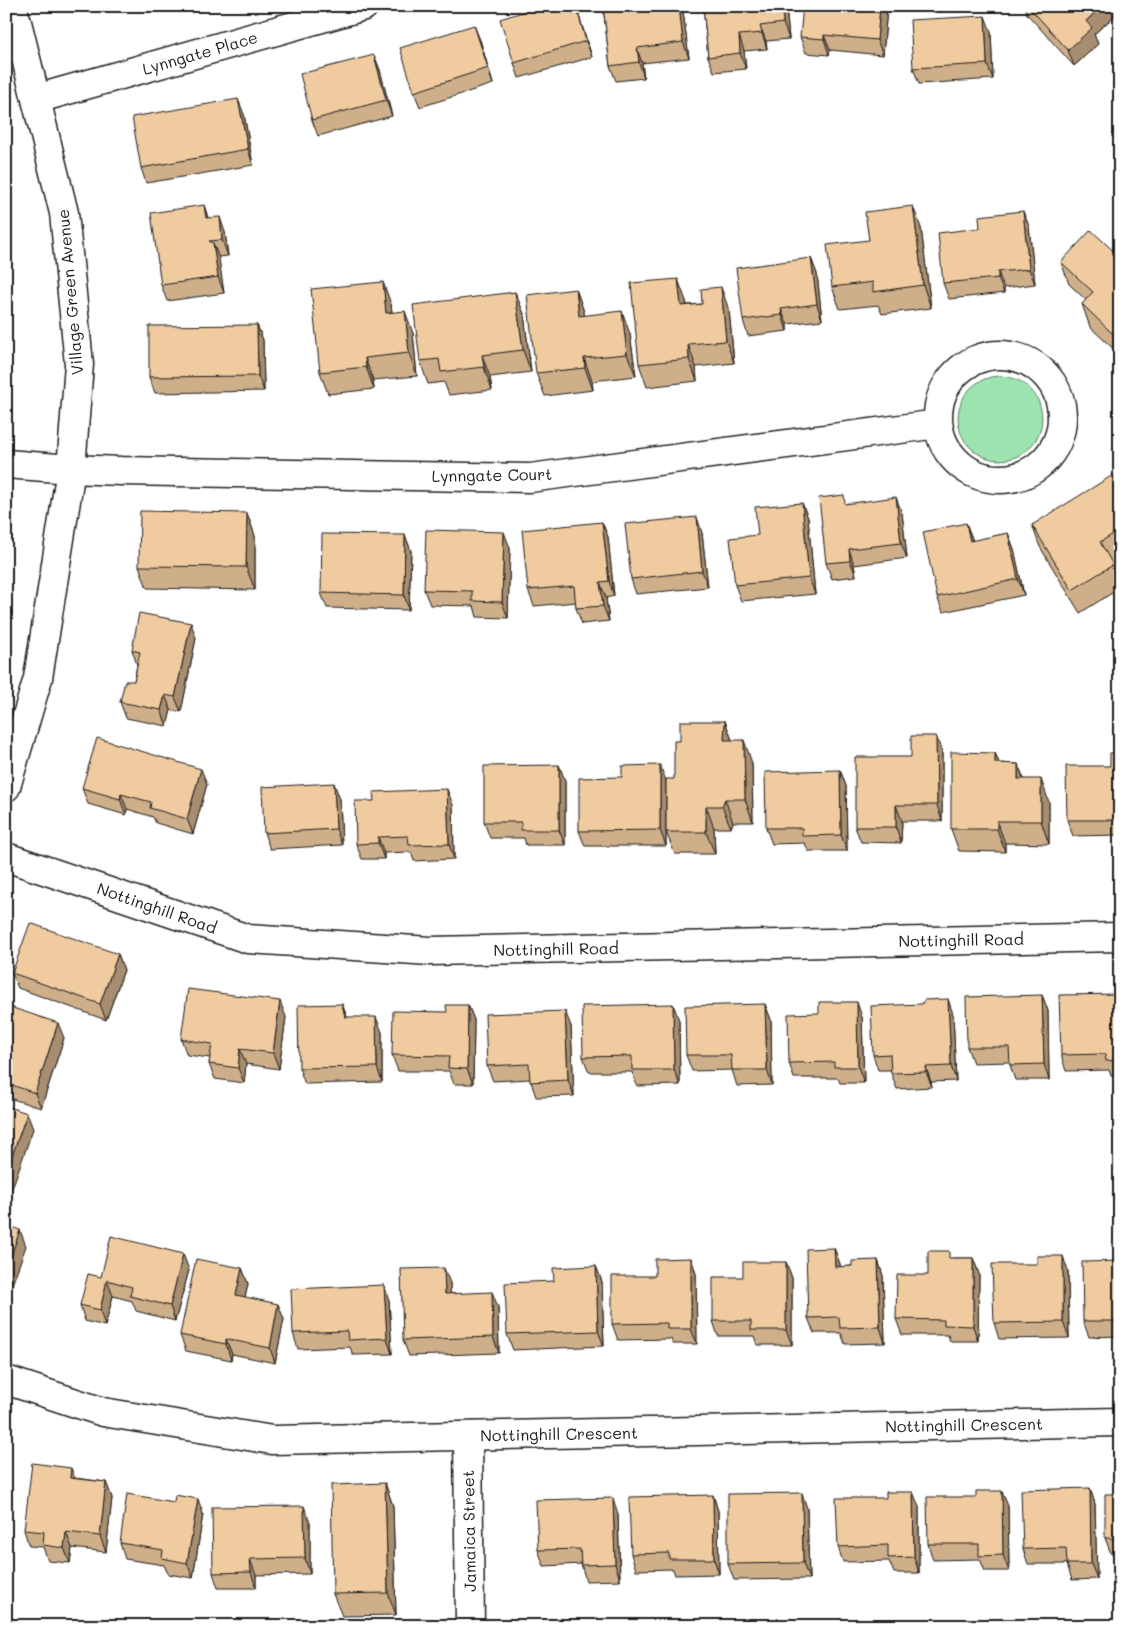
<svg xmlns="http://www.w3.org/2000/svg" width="1126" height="1632" viewBox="0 0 1126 1632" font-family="Mali,sans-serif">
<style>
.green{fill:#9de3af;stroke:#5c8066}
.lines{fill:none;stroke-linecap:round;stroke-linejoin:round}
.minor-casing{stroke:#1c1c1c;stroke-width:31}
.minor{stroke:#fff;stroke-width:28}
.wall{fill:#ceaf8a;stroke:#1c1c1c}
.shaded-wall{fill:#a88e70;stroke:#1c1c1c}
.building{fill:#f0cba0;stroke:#1c1c1c}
.labels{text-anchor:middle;stroke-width:4;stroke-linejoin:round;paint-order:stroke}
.street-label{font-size:16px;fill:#1c1c1c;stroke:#fff}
</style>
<rect width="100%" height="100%" fill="#fff"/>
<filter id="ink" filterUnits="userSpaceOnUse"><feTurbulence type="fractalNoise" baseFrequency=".02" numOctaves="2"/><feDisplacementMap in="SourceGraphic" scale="10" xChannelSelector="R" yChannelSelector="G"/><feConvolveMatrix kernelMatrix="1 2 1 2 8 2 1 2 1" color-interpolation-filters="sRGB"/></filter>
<g filter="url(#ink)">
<path class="green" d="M958 418a42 42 0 1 1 84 0a42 42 0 1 1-84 0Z"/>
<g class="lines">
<g class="minor-casing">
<path id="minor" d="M36,99L364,6
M938 417a62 62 0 1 1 124 0a62 62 0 1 1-124 0Z
M6,464L71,469L121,471L530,478L938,424
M6,787L38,678L71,469L79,364L64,213L18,26L12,6
M6,857L248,939L430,951L1120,937
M6,1380L103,1412L272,1440L1120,1422
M468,1436L470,1626"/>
</g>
<use href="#minor" class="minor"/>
</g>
<path class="wall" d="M603,6H682L683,11L689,58L642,63L644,78L616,81L610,66Z
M703,6H786L789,39L766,41L767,49L744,51L746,69L714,72L708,57Z
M1024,6H1120V11L1094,34L1098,44L1074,66L1027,14Z
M887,8L883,55L830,50L829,55L806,53L800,37Z
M578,13L592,57L519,78L514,63Z
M991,32L993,79L919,84L913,68Z
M480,40L493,84L420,107L414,92Z
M374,55L380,70L392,116L318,136L312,120Z
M244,114L253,165L146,183L141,168Z
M204,205L208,218L225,232L228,256L218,257L224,293L167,301L161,285Z
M1029,226L1035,284L1004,288V293L949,299L943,283Z
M921,228L931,308L882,314L878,305L840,309L832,287L869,240Z
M1120,257V355L1090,327L1082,304L1086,300L1069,284L1061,262Z
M811,258L817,274L822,320L787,324V331L748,336L743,320Z
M576,289L584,312V315L630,334L636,376L592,381L593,390L545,396L536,373Z
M515,292L524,314L531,372L490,377L492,390L449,395L444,382L428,384L420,361Z
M686,301L687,305L702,304L729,310L734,363L696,367L697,381L647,387L639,364Z
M391,304L392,312L413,333L417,376L373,380L374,389L328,394L320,372Z
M257,325L263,340L264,391L155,393L149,377Z
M1120,487V558L1112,562L1120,583V588L1080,613L1040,547L1032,525Z
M802,503L808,518L815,594L741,601L735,585L758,535Z
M847,503L902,513L907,558L854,565L856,576L832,579L826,563Z
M247,513L255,536V590L147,588L139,566Z
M602,522L608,537L614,596L606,598L609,621L582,624L576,608V602L534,606L528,590Z
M966,523L973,541L1008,533L1014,549L1024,595L943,612L937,597Z
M702,533L708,587L636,594L631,579Z
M405,535L411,551L409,610L327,608L321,593Z
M510,548L508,618L477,617L474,606L430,605L424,590Z
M196,638L181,712L171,710L167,726L126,718L120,702L134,681L137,665L132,650Z
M725,721L732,740L752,763L753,822H733L731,828H714L715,854H675L666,832L680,741Z
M936,736L942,751V821H902L901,843L861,842L855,827L911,757Z
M995,753L999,763L1018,764L1024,779L1049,802V844L1005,843V852L959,851L951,829Z
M1120,753V835L1073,836L1067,820Z
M559,765L565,781V845H526L524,838H490L484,822Z
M840,770L846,786L847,851H808L805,843L772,844L766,828Z
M666,781V846H585L579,831Z
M207,784L193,834L156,823L153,817L127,809L126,815L88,804L82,788Z
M340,799L342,845L270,849L264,833Z
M453,805L454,859L414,861L411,852L384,853V859H362L356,844Z
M118,954L124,970L106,1020L18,988L12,973Z
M1120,994V1076H1111L1109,1070L1066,1071L1061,1055Z
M1042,995L1048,1011L1049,1080H1015L1010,1065V1062L973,1063L967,1047Z
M342,1004L347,1017L382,1032V1082L305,1084L299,1068Z
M765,1004L771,1020L772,1085L737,1086L732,1070L692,1071L686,1055Z
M468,1005L474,1020L473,1084H454L449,1071H398L392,1055L447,1012Z
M953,1014L956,1081L931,1082L932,1087L897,1089L891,1073V1070H878L873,1055Z
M286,1017L279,1069L246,1064L244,1083L215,1079L209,1064L210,1058L187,1055L181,1039Z
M862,1017L864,1083H840L838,1078H794L789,1063Z
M6,1019L64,1038L41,1108L6,1097Z
M679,1020L680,1085L637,1086L632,1072H589L583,1057Z
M571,1026L574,1096L536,1097L530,1079L493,1081L487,1066Z
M834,1248L840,1264V1267L852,1266L878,1260L883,1276L885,1343L845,1344L841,1333H814L808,1318Z
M691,1258L696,1274L697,1344H673L671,1339L618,1340L612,1324Z
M952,1258H973L979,1274L978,1341H950L948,1335H902L896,1319L928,1275Z
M1120,1261V1336L1089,1337L1083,1321Z
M786,1262L792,1278V1345H757L754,1336H718L713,1321L743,1277Z
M596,1266L602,1282L604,1346L513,1350L507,1334L554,1281Z
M242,1268L248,1284L245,1297L284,1319L275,1363L232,1354L231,1360L186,1351L180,1335Z
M189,1270L175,1321L136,1311L132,1301L113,1296L105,1326L85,1321L80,1305L101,1277Z
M1068,1271L1069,1338L999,1339L994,1323Z
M450,1283V1293L498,1307L499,1353L409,1356L403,1340Z
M389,1300L392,1354L353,1355L350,1347L298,1349L293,1333Z
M75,1478L106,1482L112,1498L106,1552L72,1548L70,1563L48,1561L43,1547L29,1546L24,1530Z
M385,1483L393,1506L396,1615L342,1616L333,1594Z
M1090,1488L1095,1504L1097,1579L1072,1580L1067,1564H1028L1023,1549Z
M1120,1494V1554H1111L1105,1538Z
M713,1495L718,1511L719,1574L675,1575L673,1569L636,1570L631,1554Z
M174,1502L203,1514L193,1578L168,1574L164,1565L125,1559L120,1543Z
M1008,1506L1009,1571H985L980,1559L933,1560L928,1544Z
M919,1507V1573H894L889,1561L843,1562L838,1547Z
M807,1508L809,1579L734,1580L728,1564Z
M618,1514L620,1580L586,1581L581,1564L544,1566L538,1550Z
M310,1522V1574L256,1575V1588H218L213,1573Z"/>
<path class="shaded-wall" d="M576,6L578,13L592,57L586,41Z
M679,6H682L683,11L689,58L683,42Z
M782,6H786L789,39L783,23Z
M880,6H886L887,8L883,55L877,40Z
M1102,6H1120V11L1094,34L1098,44L1074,66L1068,50L1086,21Z
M985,16L991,32L993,79L987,64Z
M474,25L480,40L493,84L488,68Z
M760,26L766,41L767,49L762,33Z
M739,35L744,51L746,69L740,53Z
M824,35L830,50L829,55L824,39Z
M637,48L642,63L644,78L639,62Z
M374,55L380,70L392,116L386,100Z
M238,99L244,114L253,165L248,149Z
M204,205L209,221L206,218Z
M913,206L921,228L931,308L923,285Z
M1023,211L1029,226L1035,284L1029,269Z
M220,217L225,232L228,256L222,240Z
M213,243L219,258L224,293L218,277Z
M811,258L817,274L822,320L817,304Z
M998,272L1004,288V293L998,278Z
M678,279L686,301L689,329L681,306Z
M383,282L391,304L394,335L386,313Z
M721,287L729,310L734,363L726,341Z
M576,289L584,312L587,339L579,316Z
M515,292L524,314L531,372L523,350Z
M781,309L787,324V331L782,315Z
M405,311L413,333L417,376L409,353Z
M622,311L630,334L636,376L627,354Z
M257,325L263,340L264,391L258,376Z
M1120,334V346L1116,337Z
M688,344L696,367L697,381L689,359Z
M482,355L490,377L492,390L484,367Z
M365,358L373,380L374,389L366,367Z
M584,358L592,381L593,390L585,368Z
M896,497L902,513L907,558L901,543Z
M802,503L808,518L815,594L809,578Z
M247,513L255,536V590L246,567Z
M697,517L702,533L708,587L702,571Z
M602,522L608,537L614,596L609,581Z
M966,523L972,539L976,557L970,541Z
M504,532L510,548L508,618L502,602Z
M1008,533L1014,549L1024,595L1018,579Z
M405,535L411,551L409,610L404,595Z
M849,549L854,565L856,576L850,561Z
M600,582L606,598L609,621L603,606Z
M191,623L196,638L181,712L175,697Z
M165,695L171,710L167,726L161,710Z
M725,721L733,743L724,740Z
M936,736L942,751V821L937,805Z
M744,740L752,763L753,822L745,799Z
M995,753L1004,775L995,763Z
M1018,764L1026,786L1018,779Z
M559,765L565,781V845L559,830Z
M660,765L666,781V846L660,830Z
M201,769L207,784L193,834L187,819Z
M840,770L846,786L847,851L841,835Z
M1041,779L1049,802V844L1041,821Z
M334,783L340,799L342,845L336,829Z
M447,789L453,805L454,859L449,844Z
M121,794L127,809L126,815L120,799Z
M725,799L733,822L731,828L722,806Z
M896,805L902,821L901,843L896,827Z
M706,806L714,828L715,854L706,832Z
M997,821L1005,843V852L997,829Z
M378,837L384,853V859L378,843Z
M118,954L124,970L106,1020L100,1004Z
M1042,995L1048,1011L1049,1080L1044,1064Z
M948,999L953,1014L956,1081L951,1066Z
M280,1001L286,1017L279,1069L273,1053Z
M857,1002L862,1017L864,1083L858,1067Z
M342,1004L348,1020L345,1017Z
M673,1004L679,1020L680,1085L674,1070Z
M765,1004L771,1020L772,1085L767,1070Z
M468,1005L474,1020L473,1084L467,1069Z
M565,1011L571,1026L574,1096L568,1080Z
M376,1017L382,1032V1082L377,1067Z
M58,1023L64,1038L41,1108L35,1093Z
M240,1049L246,1064L244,1083L238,1068Z
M926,1067L931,1082L932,1087L926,1072Z
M27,1113L33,1129L8,1200L6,1195V1173Z
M20,1230L26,1246L8,1296L6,1291V1270Z
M834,1248L840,1264L841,1282L835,1267Z
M183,1254L189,1270L175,1321L170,1306Z
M1063,1256L1068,1271L1069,1338L1063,1322Z
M691,1258L696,1274L697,1344L691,1329Z
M973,1258L979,1274L978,1341L973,1326Z
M878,1260L883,1276L885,1343L880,1327Z
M786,1262L792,1278V1345L786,1330Z
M596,1266L602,1282L604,1346L598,1331Z
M242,1268L248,1284L242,1311L236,1295Z
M444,1268L450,1283L451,1309L445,1294Z
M107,1280L113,1296L105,1326L100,1310Z
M384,1285L389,1300L392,1354L387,1338Z
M492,1292L498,1307L499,1353L493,1337Z
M278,1304L284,1319L275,1363L270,1348Z
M226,1339L232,1354L231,1360L226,1344Z
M71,1468L77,1484L70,1478Z
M106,1482L112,1498L106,1552L100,1536Z
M385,1483L393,1506L396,1615L388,1593Z
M1090,1488L1095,1504L1097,1579L1091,1564Z
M1002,1491L1008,1506L1009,1571L1003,1555Z
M913,1492L919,1507V1573L914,1557Z
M802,1493L807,1508L809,1579L803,1563Z
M713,1495L718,1511L719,1574L714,1559Z
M613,1498L618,1514L620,1580L615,1564Z
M198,1499L203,1514L193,1578L187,1563Z
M304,1506L310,1522V1574L305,1558Z
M66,1532L72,1548L70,1563L64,1548Z
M250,1559L256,1575V1588L251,1572Z"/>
<path class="building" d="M542,6H576L586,41L514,63L500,19Z
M603,6H679L683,42L637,48L639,62L610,66Z
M703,6H782L783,23L760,26L762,33L739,35L740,53L708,57Z
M803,6H880L877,40L824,35V39L800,37Z
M1028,6H1102L1086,21L1092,28L1068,50Z
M985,16L987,64L913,68L910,20Z
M474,25L488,68L414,92L400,48Z
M374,55L386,100L312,120L300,74Z
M238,99L248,149L141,168L132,117Z
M204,205L206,218L220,217L222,240L209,241L213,243L218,277L161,285L151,213Z
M913,206L923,285L873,292V282L832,287L827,245L869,240L865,212Z
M1023,211L1029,269L998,272V278L943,283L938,233L980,228L979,216Z
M1091,230L1120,257V334L1116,337L1082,304L1093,292L1061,262Z
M811,258L817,304L781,309L782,315L743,320L736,268Z
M678,279L681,306L702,304L701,289L721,287L726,341L688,344L689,359L639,364L631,283Z
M383,282L386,313L405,311L409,353L365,358L366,367L320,372L311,289Z
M576,289L579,316L622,311L627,354L584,358L585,368L536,373L527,295Z
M515,292L523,350L482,355L484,367L441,372L439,359L420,361L413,305Z
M257,325L258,376L149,377V326Z
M1113,475L1120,487V530L1100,542L1113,565L1072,590L1032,525Z
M844,495L845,504L896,497L901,543L849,549L850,561L826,563L819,498Z
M802,503L809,578L735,585L730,538L758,535L755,507Z
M140,511L247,513L246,567L139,566Z
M697,517L702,571L631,579L625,524Z
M602,522L609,581L600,582L603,606L576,608L574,586L528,590L522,530Z
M966,523L970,541L1008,533L1018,579L937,597L923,532Z
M426,530L504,532L502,602L472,601V591L424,590Z
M322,534L405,535L404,595L321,593Z
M139,613L191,623L175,697L165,695L161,710L120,702L125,681H134L140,652L132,650Z
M680,721H725L724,740H744L745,799H725L722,806H706V832H666V779H674V741H680Z
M911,736H936L937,805H896V827H855V757H911Z
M97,738L201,769L187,819L150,808L151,802L121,794L120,799L82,788Z
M951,752L995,753V763L1018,764V779H1041V821H997V829H951Z
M1110,753H1120V820H1067L1066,766H1110Z
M559,765V830H521V822H484V766Z
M660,765V830L579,831V778L622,777V766Z
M840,770L841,835L802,836V828H766L765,772Z
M334,783L336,829L264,833L262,787Z
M447,789L449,844L409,845L408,836L378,837V843L356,844L355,801H374L373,792Z
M30,923L118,954L100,1004L12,973Z
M188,989L280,1001L273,1053L240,1049L238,1068L209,1064L212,1044L181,1039Z
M1120,994V1060L1106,1061L1105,1054L1061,1055L1059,995Z
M1042,995L1044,1064L1010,1065L1009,1047H967L966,997Z
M948,999L951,1066L926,1067V1072L891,1073L890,1054L873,1055L871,1006L922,1004L924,1000Z
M819,1002H857L858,1067H834V1062L789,1063L788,1014L819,1013Z
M342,1004L345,1017H376L377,1067L299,1068L298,1005Z
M673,1004L674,1070H632V1056L583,1057L582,1006Z
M765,1004L767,1070H732L731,1055H686L685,1006Z
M446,1005H468L467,1069L448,1068L449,1056L392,1055L393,1011L447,1012Z
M10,1007L58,1023L35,1093L6,1083V1019Z
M565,1011L568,1080L530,1082L529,1064L487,1066L485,1014Z
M6,1106L27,1113L6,1173Z
M6,1225L20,1230L6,1270Z
M111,1236L183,1254L170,1306L130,1296L132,1287L107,1280L100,1310L80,1305L88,1274L101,1277Z
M834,1248L835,1267L852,1266V1261L878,1260L880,1327L840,1328L839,1317L808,1318L806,1249Z
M928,1251H949V1258H973V1326L944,1325V1320L896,1319L897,1275H928Z
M1037,1256H1063V1322L994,1323L992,1264H1037Z
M691,1258V1329H667V1323L612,1324V1276H655V1259Z
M196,1259L242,1268L236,1295L278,1304L270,1348L226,1339V1344L180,1335Z
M1120,1261V1321H1083L1082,1262Z
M743,1262H786V1330H751V1321H713V1277H743Z
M596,1266L598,1331L507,1334L505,1283L554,1281L553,1268Z
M444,1268L445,1294L492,1292L493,1337L403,1340L401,1269Z
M384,1285L387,1338L348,1340L347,1331L293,1333L291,1289Z
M32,1463L71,1468L70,1478L106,1482L100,1536L66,1532L64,1548L43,1545L44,1532L24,1530Z
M385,1483L388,1593L333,1594L331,1485Z
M1090,1488L1091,1564H1067L1066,1548L1023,1549L1021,1490Z
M976,1491H1002L1003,1555L979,1556V1544H928L927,1497H976Z
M886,1492H913L914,1557L888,1558V1545L838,1547L836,1498H886Z
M802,1493L803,1563L728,1564V1494Z
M127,1494L174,1502L175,1495L198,1499L187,1563L162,1558L163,1550L120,1543Z
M1105,1494H1120V1538H1105Z
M713,1495L714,1559H669V1553L631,1554L629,1497Z
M613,1498L615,1564L581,1565L580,1549L538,1550L536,1500Z
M304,1506L305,1558L250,1559L251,1572L213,1573L212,1507Z"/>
</g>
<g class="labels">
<g class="street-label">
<text transform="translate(200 53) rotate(-16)" y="6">Lynngate Place</text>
<text transform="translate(70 292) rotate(-95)" y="6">Village Green Avenue</text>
<text transform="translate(492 475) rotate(-1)" y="6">Lynngate Court</text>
<text transform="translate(157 908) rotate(19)" y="6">Nottinghill Road</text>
<text transform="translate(961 940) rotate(-1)" y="6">Nottinghill Road</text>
<text transform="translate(556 949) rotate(-1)" y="6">Nottinghill Road</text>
<text transform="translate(964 1425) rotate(-1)" y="6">Nottinghill Crescent</text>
<text transform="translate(559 1434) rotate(-1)" y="6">Nottinghill Crescent</text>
<text transform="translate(469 1531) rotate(-91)" y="6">Jamaica Street</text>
</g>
</g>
<rect width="1126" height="1632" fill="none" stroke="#fff" stroke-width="25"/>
<rect x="12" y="12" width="1101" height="1607" fill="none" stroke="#1c1c1c" stroke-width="2" filter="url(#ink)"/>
</svg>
